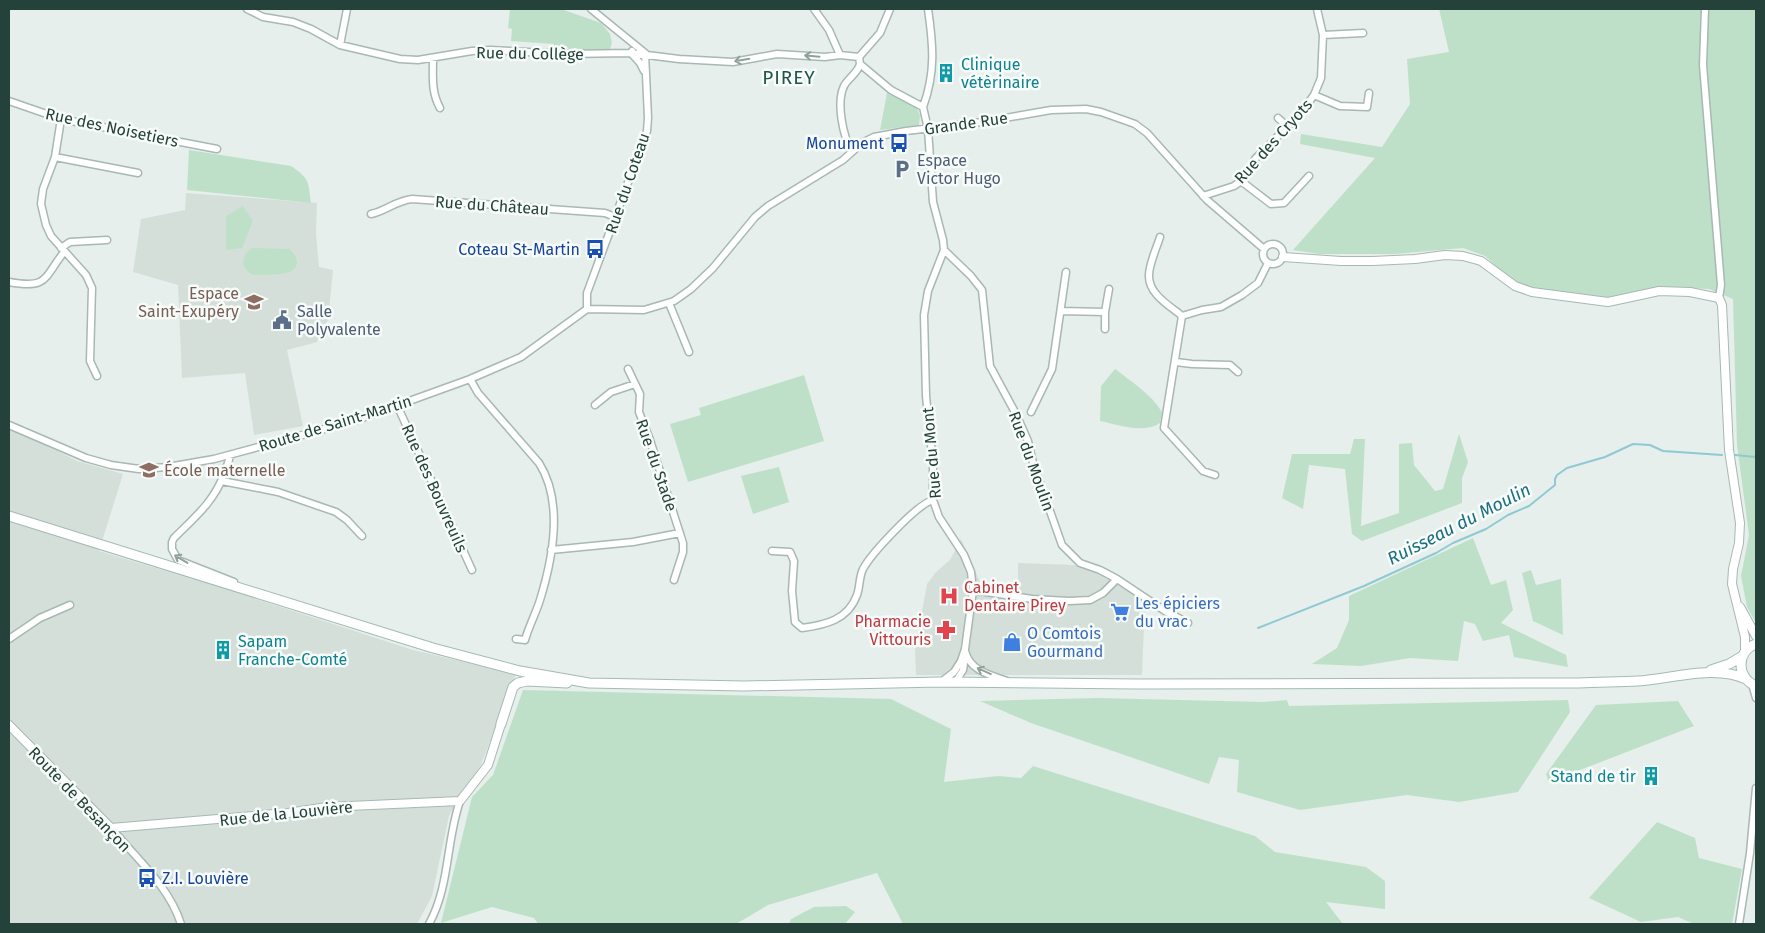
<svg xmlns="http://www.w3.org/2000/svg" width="1765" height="933" viewBox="0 0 1765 933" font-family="'Fira Sans',sans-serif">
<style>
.built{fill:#d4dfda}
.green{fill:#bfe0c8}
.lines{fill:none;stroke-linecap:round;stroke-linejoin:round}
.stream{stroke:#8ec9d4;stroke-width:2}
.minor-casing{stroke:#a8b8b2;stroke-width:9}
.tertiary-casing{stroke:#a8b8b2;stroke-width:10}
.secondary-casing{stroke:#a4bbb3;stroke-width:11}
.minor{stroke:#fff;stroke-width:6}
.tertiary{stroke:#fff;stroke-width:8}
.secondary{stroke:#fff;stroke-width:9}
.oneway{stroke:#92a09c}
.labels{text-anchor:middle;stroke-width:5;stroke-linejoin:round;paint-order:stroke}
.street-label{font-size:16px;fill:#24423a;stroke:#f7fbf9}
.culture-label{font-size:16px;fill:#0d838f;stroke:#f7fbf9;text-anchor:start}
.transit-label{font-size:16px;fill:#164399;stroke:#f7fbf9;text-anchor:end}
.service-label{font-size:16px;fill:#4e5e75;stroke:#f7fbf9;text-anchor:start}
.education-label{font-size:16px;fill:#785e54;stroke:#f7fbf9;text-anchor:end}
.health-label{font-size:16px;fill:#be3a42;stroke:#f7fbf9;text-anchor:start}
.shop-label{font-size:16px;fill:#366cbe;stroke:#f7fbf9;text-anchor:start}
.water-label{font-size:18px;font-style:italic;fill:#1c6f80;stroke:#f7fbf9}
.quarter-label{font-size:19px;letter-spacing:1px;fill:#1f5548;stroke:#f7fbf9}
</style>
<rect width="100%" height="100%" fill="#e6efeb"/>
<path class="built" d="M186,193L317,203L316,234L319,267L333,270L328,320L317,342L287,350L303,426L254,435L245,373L182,378L178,285L133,272L141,219L185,210Z
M9,426L77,461L123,474L99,551L226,589L413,650L516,674L481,765L461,794L449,816L432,896L417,924H9Z
M961,539L980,582L1018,588V563L1074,565L1100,575L1145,601L1142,675H916L915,650L927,584L936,572L950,560Z"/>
<path class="green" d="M510,9H561L601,23L610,34L612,43L610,49L554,50V44L511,41L512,29L508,28Z
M1439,9H1756V623L1747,607L1741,576L1749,535L1737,445L1733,299L1709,289L1664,287L1605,298L1542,291L1513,282L1485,256L1463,248L1395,254H1319L1293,250L1375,158L1300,144L1301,134L1382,147L1410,104L1407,59L1449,52Z
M887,93L916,106L920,116L919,125L880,130Z
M189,150L291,166C310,179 308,181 311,203L187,190Z
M243,206L253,221L242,248L226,250V216Z
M252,248L289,249C293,252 297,257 297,262C297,278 265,274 254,275C240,270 240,255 252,248Z
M1115,369C1132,382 1151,394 1162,412L1160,423C1144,434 1119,425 1100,421L1101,386Z
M804,375L824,441L688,482L670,424L701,415L699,408Z
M1459,434L1468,462L1462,478V503L1362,541L1352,534L1345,469L1309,465L1303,509L1282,498L1292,454H1350L1354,439H1365L1361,526L1399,513V444L1412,443L1414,465L1435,491L1443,489Z
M779,467L789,502L753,514L741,476Z
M1473,538L1491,585L1506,580L1513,610L1501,623L1566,655L1568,667L1514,657L1509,635L1483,641L1475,624L1464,621L1458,661L1410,658L1361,666L1312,664L1337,648L1349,620V596Z
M1531,570L1536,585L1561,579L1563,635L1533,621L1522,573Z
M523,690L891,699L951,729L944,782L998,776L1021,778L1033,766L1255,836L1275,852L1366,867L1385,881V909L1326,902L1343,924H903L877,873L768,905L736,924H538L534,918L492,907L441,923L472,797L493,775Z
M1097,698L1264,702L1287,700L1289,706L1568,700L1570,712L1518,792L1459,802L1407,795L1300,810L1237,792L1239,760L1219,757L1209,784L1031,723L980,701Z
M1678,701L1694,726L1549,782L1546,774L1596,705Z
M1657,822L1695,838L1699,858L1742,869L1732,924H1694L1678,917L1641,922L1589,898Z
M846,906L855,912L845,924H789L791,919L814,907Z"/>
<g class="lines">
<path class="stream" d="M1735,455L1756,457
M1258,628L1364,586L1436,553L1453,543L1486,529L1508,515L1529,506L1555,485V479L1557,475L1567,468L1605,457L1633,444L1650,445L1663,451L1722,455"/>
<g class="minor-casing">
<path id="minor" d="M247,9L263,17L293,22L311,29L340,45L400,59L418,60L472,51L490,50L564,54L631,53L679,59L733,62L777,54L825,57L840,55L859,57L860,64L891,90L923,107L928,129L933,202L943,240L944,250L928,291L924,315L926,396L933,464V500L939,517L964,555L971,572L973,590L965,649L961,661L954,672L941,682
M591,9L645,53
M814,9L829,30L840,55
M1705,9L1703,65L1721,285L1719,298
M1323,35L1363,33
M340,45L347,9
M632,51L631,53L640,63L644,71
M859,57L880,33L890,9
M433,58C433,76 431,92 440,108
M1314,95L1340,106L1367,107L1369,93
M9,101L61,119L217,149
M923,107C936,72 933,44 928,9
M1278,118L1288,127
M61,119L55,157L43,189L41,204L46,225L51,236L86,275L92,288L90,361L97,376
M852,151C843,137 836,103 844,86C848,78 858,73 860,64
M55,157L138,173
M1241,181L1271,204L1284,203L1309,176
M1203,196L1234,186L1241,181L1250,172L1255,159L1301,113L1314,95L1321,78L1323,35L1317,9
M371,214C386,211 395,201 412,199L605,213L615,217
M1160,237C1157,247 1149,264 1149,275C1148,294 1170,306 1182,316
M1263 254a10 10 0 1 1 20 0a10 10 0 1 1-20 0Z
M61,248L70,242L107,240
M944,250L971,276L982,290L990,366L1016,414L1028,441L1033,463L1062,545L1080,563L1100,570L1117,579L1165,611L1188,623
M9,282C48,289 43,279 64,252
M669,303L689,352
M587,309L644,310L674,301L691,289L713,268L755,217L768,206L843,160L862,143L874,137L906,131L982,122L1051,110L1086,109L1101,112L1135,124L1147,133L1207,200L1264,249
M587,309V293L647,131L648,118L645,53
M1061,311L1105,312L1109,289
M1105,329V312
M1176,362L1192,364L1230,365L1238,372
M628,369L640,394L639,412L650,440L683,543V552L674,580
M470,379L478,393L539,463C564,502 553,558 540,600C536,613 529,626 525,640L516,639
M397,405L472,570
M595,405L611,392L635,384
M1031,412L1052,369L1066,272
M9,425L86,458L111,465L139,469L168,467L214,459L354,421L470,379L521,357L587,309
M230,455C229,462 226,468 224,474C214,502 194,518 174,538L172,542V549L178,560L234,582
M1215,475L1203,471L1164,428L1182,316L1202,310L1221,307L1242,295L1258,283L1268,263
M222,481L278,492L336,512L347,520L362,536
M551,550L633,542L680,533
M772,551L790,552L794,561L792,591L795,622L802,628C825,625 848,620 857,595C860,587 859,577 863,569C871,554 917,504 933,500
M973,590L1032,599L1069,601L1090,600L1103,593L1117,579
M9,639L40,618L70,605
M965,651C970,671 990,675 1007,681
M955,683L963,670L965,656
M1752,684L1756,698
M111,828C136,858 169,886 181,924
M429,924C450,886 446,841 460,801
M1739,924L1750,853L1756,788"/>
</g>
<g class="tertiary-casing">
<path id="tertiary" d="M1283,257L1341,261H1373L1415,259L1445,255L1463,256L1481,261L1515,286L1532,292L1608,302L1659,291L1690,292L1719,298L1722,305L1729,450L1740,523L1739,543L1733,569L1732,584L1745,637V651
M1740,607L1756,636
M9,725L111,828L288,813L327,807L460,801L488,765L501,724"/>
</g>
<g class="secondary-casing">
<path id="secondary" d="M9,516L433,648L520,671L589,683L744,686L941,682L1137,684L1579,683C1599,682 1618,682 1638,681C1671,679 1715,664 1746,679
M1756,644C1736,651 1736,678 1756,686
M1711,670L1729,664L1741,657
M501,724L513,687L518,683L527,681L567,683"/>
</g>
<use href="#minor" class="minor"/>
<use href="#tertiary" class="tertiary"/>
<use href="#secondary" class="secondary"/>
</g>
<defs><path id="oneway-shaft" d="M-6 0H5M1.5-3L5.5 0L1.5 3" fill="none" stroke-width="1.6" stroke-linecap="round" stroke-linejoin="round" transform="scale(1.25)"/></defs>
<g class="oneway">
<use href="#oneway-shaft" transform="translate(812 56) rotate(-175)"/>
<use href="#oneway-shaft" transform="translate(742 60) rotate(170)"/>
<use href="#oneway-shaft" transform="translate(181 559) rotate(-149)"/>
<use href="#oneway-shaft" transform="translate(984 671) rotate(-156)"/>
</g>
<defs>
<g id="building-bare" transform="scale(1.5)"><path d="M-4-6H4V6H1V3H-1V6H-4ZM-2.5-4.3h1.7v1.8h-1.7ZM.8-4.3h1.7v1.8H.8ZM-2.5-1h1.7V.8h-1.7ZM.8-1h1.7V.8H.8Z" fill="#0f9aa8" stroke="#f7fbf9" stroke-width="2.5" paint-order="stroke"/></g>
<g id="bus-bare" transform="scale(1.5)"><path d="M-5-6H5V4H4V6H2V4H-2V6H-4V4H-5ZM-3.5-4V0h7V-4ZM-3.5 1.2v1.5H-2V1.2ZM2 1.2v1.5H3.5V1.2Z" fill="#1a4fb4" stroke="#f7fbf9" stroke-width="2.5" paint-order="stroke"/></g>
<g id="parking-bare" transform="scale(1.5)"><path d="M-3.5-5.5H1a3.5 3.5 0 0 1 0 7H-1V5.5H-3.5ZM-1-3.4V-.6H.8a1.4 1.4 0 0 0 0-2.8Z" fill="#5c6f8a" stroke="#f7fbf9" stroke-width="2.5" paint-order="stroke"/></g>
<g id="school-bare" transform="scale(1.5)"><path d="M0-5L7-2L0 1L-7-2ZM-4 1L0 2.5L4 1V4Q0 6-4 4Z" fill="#8d6e63" stroke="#f7fbf9" stroke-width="2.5" paint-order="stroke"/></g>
<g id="civic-bare" transform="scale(1.5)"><path d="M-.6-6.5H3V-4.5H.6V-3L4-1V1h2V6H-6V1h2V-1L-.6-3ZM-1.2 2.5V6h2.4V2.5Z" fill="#5c6f8a" stroke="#f7fbf9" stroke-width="2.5" paint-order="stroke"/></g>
<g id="hospital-bare" transform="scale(1.5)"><path d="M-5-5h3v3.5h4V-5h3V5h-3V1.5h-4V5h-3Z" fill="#e0444e" stroke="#f7fbf9" stroke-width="2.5" paint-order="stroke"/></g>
<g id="supermarket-bare" transform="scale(1.5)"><path d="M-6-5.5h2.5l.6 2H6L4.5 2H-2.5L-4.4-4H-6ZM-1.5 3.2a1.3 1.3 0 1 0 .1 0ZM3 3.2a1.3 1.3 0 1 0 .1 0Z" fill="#3f7fe0" stroke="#f7fbf9" stroke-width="2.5" paint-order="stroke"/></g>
<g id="pharmacy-bare" transform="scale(1.5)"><path d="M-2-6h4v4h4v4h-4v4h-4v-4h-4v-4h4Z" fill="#e0444e" stroke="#f7fbf9" stroke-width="2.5" paint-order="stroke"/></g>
<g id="shop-bare" transform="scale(1.5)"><path d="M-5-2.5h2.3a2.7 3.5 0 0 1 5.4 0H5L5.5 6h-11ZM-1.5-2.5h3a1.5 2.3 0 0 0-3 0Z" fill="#3f7fe0" stroke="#f7fbf9" stroke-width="2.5" paint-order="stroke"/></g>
</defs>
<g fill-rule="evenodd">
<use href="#building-bare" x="946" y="73"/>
<use href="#bus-bare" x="899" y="143"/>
<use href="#parking-bare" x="902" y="169"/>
<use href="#bus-bare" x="595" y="249"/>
<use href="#school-bare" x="254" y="302"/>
<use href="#civic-bare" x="282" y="320"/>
<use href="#school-bare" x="149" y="470"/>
<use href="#hospital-bare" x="949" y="596"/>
<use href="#supermarket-bare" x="1120" y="612"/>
<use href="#pharmacy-bare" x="946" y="630"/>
<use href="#shop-bare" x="1012" y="642"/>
<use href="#building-bare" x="223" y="650"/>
<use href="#building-bare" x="1651" y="776"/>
<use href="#bus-bare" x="147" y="878"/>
</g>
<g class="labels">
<g class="street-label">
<text transform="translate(530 53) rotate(1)" y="6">Rue du Collège</text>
<text transform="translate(966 123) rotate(-8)" y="6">Grande Rue</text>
<text transform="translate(112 127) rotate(12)" y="6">Rue des Noisetiers</text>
<text transform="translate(1273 141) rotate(-48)" y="6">Rue des Cryots</text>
<text transform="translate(627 183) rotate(-71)" y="6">Rue du Coteau</text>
<text transform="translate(492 205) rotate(4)" y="6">Rue du Château</text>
<text transform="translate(335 423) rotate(-17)" y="6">Route de Saint-Martin</text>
<text transform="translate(931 453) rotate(-95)" y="6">Rue du Mont</text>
<text transform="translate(1032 461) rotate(70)" y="6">Rue du Moulin</text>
<text transform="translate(657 465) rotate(71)" y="6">Rue du Stade</text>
<text transform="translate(435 488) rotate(66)" y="6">Rue des Bouvreuils</text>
<text transform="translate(80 799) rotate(46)" y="6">Route de Besançon</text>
<text transform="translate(286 813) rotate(-6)" y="6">Rue de la Louvière</text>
</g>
<g class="culture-label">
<text x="961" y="70">Clinique<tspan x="961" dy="18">vétèrinaire</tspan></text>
<text x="238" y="647">Sapam<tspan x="238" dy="18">Franche-Comté</tspan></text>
<text x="1636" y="782" text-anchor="end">Stand de tir</text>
</g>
<g class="transit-label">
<text x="884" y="149">Monument</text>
<text x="580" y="255">Coteau St-Martin</text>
<text x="162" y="884" text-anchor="start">Z.I. Louvière</text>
</g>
<g class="service-label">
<text x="917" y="166">Espace<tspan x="917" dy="18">Victor Hugo</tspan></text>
<text x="297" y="317">Salle<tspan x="297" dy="18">Polyvalente</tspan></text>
</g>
<g class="education-label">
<text x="239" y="299">Espace<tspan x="239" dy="18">Saint-Exupéry</tspan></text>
<text x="164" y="476" text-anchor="start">École maternelle</text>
</g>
<g class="health-label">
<text x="964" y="593">Cabinet<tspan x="964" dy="18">Dentaire Pirey</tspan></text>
<text x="931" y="627" text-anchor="end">Pharmacie<tspan x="931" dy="18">Vittouris</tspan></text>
</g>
<g class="shop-label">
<text x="1135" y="609">Les épiciers<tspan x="1135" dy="18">du vrac</tspan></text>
<text x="1027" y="639">O Comtois<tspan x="1027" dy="18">Gourmand</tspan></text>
</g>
<g class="water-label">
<text transform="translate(1459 524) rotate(-27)" y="6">Ruisseau du Moulin</text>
</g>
<g class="quarter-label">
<text x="789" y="84">PIREY</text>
</g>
</g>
<rect width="1765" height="933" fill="none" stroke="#24423a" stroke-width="20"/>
</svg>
